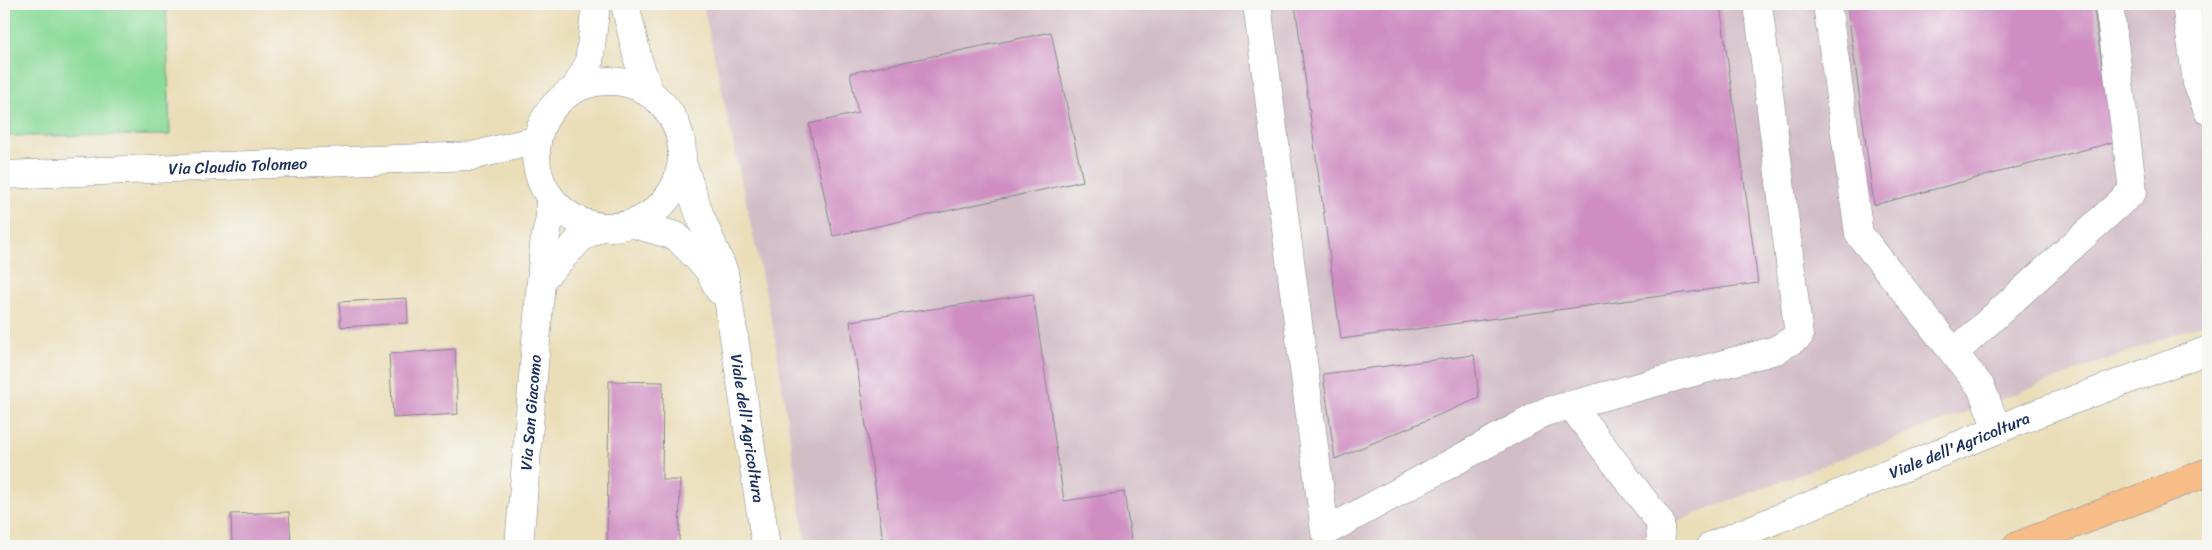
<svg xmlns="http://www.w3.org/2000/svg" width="2212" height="550" viewBox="0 0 2212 550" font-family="Sriracha,sans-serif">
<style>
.industrial{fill:#d2bdc7}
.green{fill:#8bdb9a;stroke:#53857c}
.building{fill:#cf8dc2}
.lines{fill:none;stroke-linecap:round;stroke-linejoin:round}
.minor-casing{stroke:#82868c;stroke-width:29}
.highway-casing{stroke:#82868c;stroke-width:29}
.minor{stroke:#fff;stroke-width:28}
.highway{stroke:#f7bd88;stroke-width:28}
.labels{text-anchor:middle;stroke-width:4;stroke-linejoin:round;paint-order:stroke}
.street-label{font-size:16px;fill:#1b2f5e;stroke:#f6f6f2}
</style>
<rect width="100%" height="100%" fill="#f6f6f2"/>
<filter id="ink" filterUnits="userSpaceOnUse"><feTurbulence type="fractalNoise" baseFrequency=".02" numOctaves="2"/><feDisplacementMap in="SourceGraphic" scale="10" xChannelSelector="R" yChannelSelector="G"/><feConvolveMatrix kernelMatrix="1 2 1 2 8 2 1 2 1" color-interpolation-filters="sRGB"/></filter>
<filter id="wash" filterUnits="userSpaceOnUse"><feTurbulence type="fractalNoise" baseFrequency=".0096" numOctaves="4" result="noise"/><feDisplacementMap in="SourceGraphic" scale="20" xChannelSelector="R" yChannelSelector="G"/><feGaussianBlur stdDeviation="1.12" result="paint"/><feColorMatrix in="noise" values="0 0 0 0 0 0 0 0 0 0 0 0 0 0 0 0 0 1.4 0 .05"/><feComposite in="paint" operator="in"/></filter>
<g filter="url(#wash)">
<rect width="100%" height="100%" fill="#eadeb9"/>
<path class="industrial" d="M703,4H2208V322L1704,510L1627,546H806L774,332Z"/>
<path class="green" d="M4,4H166L170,135L4,136Z"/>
<g id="blocks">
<path class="building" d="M1295,4H1720L1758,283L1341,339Z
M1847,4H2093L2114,142L1874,205Z
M2199,4H2208V56H2206Z
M1051,32L1083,181L833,236L809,124L858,113L850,73Z
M1033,294L1064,501L1124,492L1132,546H884L850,321Z
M407,298L408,323L341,327L339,302Z
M455,349L458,414L393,418L389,354Z
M1474,355L1479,398L1335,459L1323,374Z
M609,381L663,382L662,480H680L679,546H607Z
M289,512L291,546H232L231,514Z"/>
</g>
</g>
<g filter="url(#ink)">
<use href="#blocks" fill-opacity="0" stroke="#82868c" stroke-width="1"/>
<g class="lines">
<g class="minor-casing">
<g id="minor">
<path d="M625,4L638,60L650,94"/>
<path d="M1257,4L1325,532L1545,412L1776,350L1799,336L1758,4"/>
<path d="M1827,4L1859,234L1981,387L1997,429"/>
<path d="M2186,4L2197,83L2208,111"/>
<circle cx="609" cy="154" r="73"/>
<path d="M575,89L589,63L596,4"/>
<path id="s1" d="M682,162L700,216L724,272L766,546"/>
<path id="s2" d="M4,175L472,156L537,140"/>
<path d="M634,224L676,236L709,270L719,290"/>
<path d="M542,279L581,238L600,227"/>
<path d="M1954,353L2133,191L2109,4"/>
<path d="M1571,405L1660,522L1661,546"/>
<path id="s3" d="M519,546L544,245L550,217V198"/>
<path id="s4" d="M1711,546L2033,415L2208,350"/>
</g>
</g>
<g class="highway-casing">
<path id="highway" d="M2017,546L2208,472"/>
</g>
<use href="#minor" class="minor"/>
<use href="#highway" class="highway"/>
</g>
</g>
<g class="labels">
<g class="street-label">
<text dy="6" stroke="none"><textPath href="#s2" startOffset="234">Via Claudio Tolomeo</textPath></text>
<text dy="6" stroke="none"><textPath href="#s3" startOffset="134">Via San Giacomo</textPath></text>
<text dy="6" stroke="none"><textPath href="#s1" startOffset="276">Viale dell'Agricoltura</textPath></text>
<text dy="6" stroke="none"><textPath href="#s4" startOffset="268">Viale dell'Agricoltura</textPath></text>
</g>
</g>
<rect width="2212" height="550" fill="none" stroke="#f6f6f2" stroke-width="20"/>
</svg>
